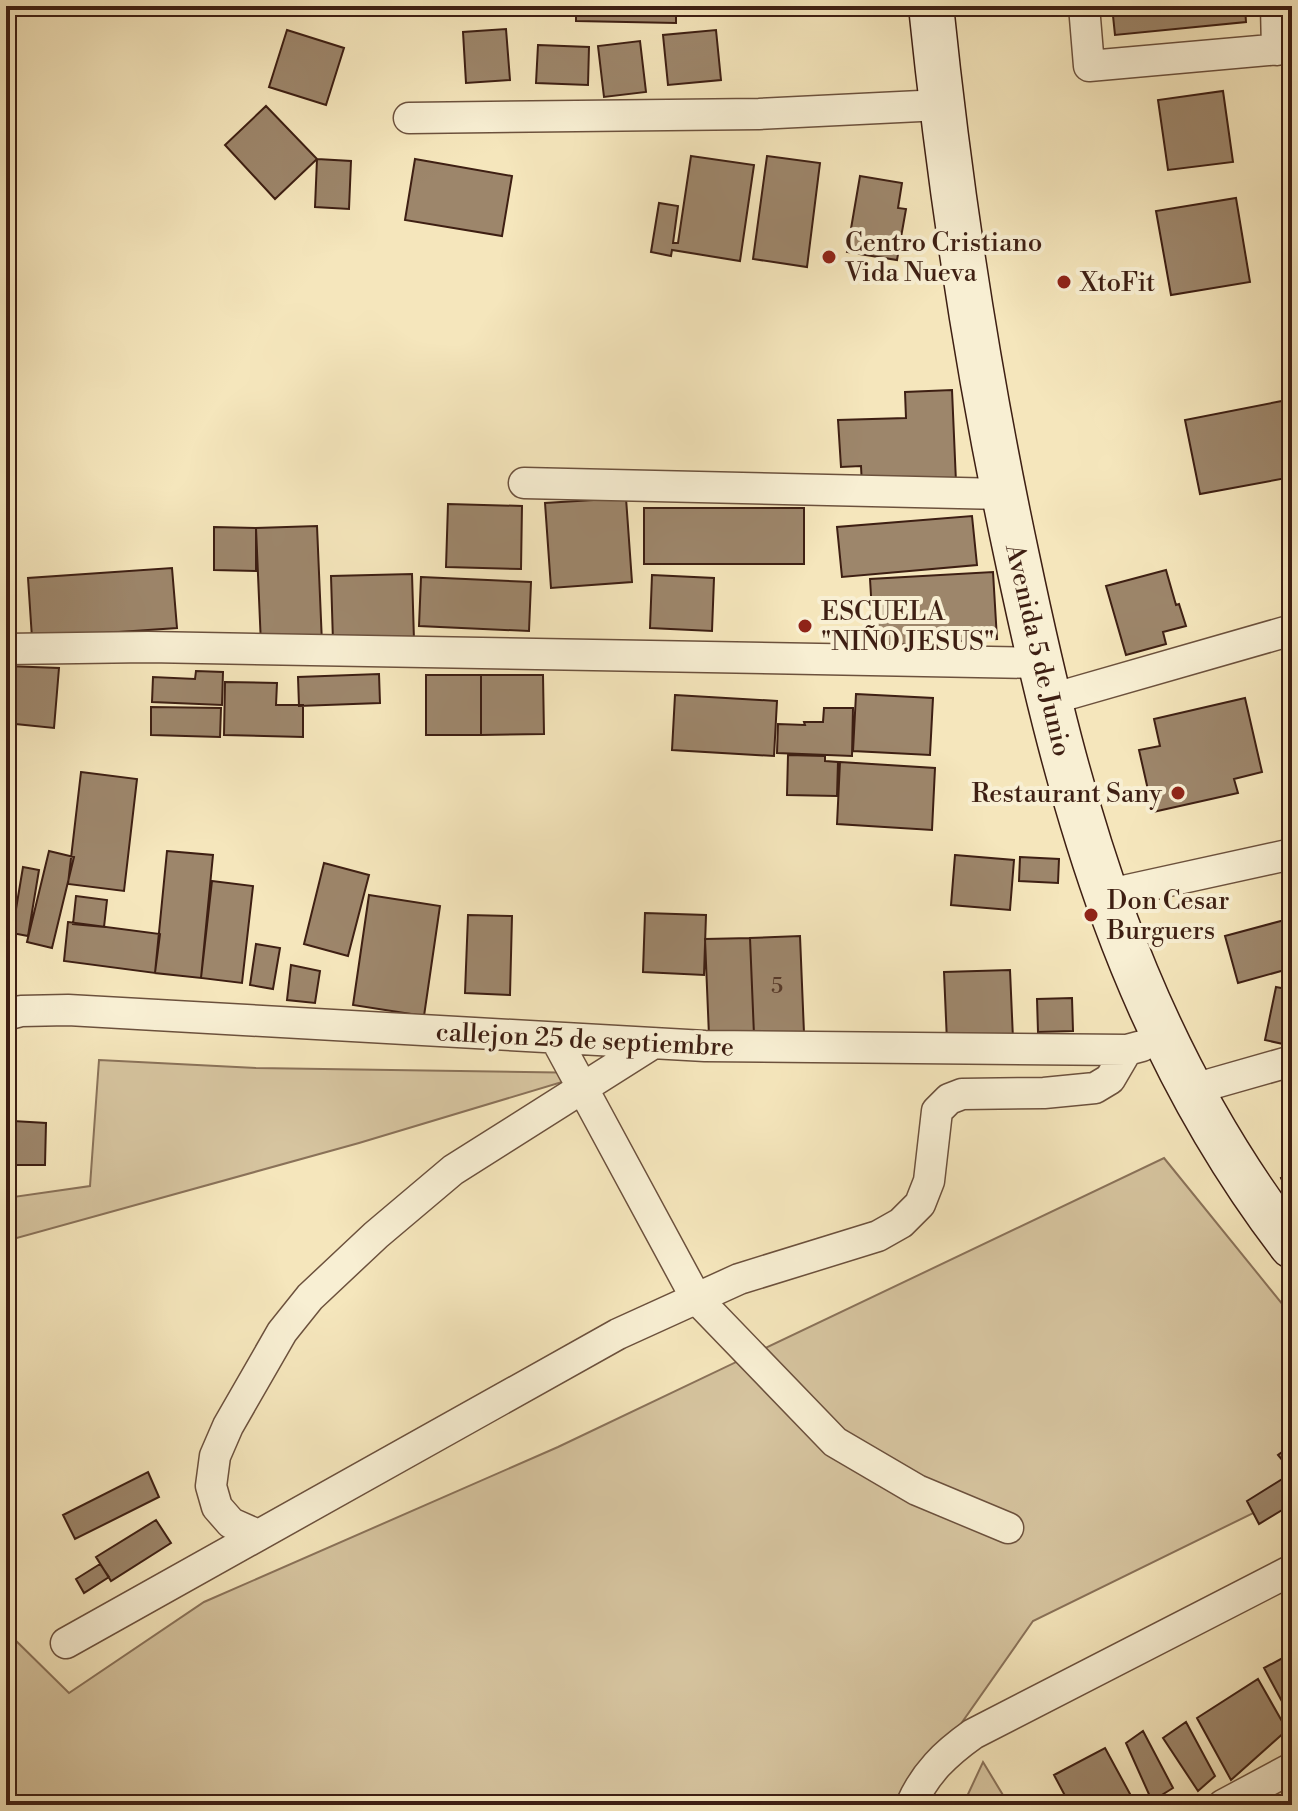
<svg xmlns="http://www.w3.org/2000/svg" width="1298" height="1811" viewBox="0 0 1298 1811" font-family="'Libre Bodoni',serif">
<style>
.green{fill:#d6c49f;stroke:#8a7259;stroke-width:2}
.building{fill:#9d866b;stroke:#3e1f13;stroke-width:2}
.lines{fill:none;stroke-linecap:round;stroke-linejoin:round}
.street-casing{stroke:#6c513d;stroke-width:33}
.secondary-casing{stroke:#3e1f13;stroke-width:47}
.street{stroke:#f8efd3;stroke-width:30}
.secondary{stroke:#f8efd3;stroke-width:44}
.poi-dot{fill:#8f2418;stroke:#f8efd3;stroke-width:3}
.labels{text-anchor:middle;stroke-width:8;stroke-linejoin:round;paint-order:stroke}
.number-label{font-size:22px;fill:#563929}
.poi-label{font-size:26px;fill:#3e1f13;stroke:#f8efd3;text-anchor:start}
.street-label{font-size:26px;fill:#3e1f13;stroke:#f8efd3}
</style>
<rect width="100%" height="100%" fill="#f5e6bc"/>
<filter id="stains"><feTurbulence type="fractalNoise" baseFrequency=".0025" numOctaves="4"/><feColorMatrix values="0 0 0 0 .2 0 0 0 0 .09 0 0 0 0 .02 0 0 0 .5 -.17"/></filter>
<radialGradient id="worn" r=".72"><stop offset=".6" stop-color="#630" stop-opacity="0"/><stop offset="1" stop-color="#630" stop-opacity=".3"/></radialGradient>
<path class="green" d="M99,1060L256,1068L592,1073L359,1143L6,1241V1198L90,1186Z
M1164,1158L1292,1316V1494L1033,1621L904,1805H6V1631L69,1693L204,1602L558,1447Z
M983,1762L1009,1805H963Z"/>
<path class="building" d="M576,6H676V23L576,21Z
M1112,6H1245L1246,22L1115,35Z
M506,29L510,80L466,83L463,32Z
M287,30L344,48L326,105L269,87Z
M716,30L721,80L668,85L663,35Z
M640,41L646,92L604,97L598,46Z
M538,45L589,47L588,85L536,83Z
M1223,91L1233,162L1168,170L1158,100Z
M266,106L317,159L275,199L225,145Z
M691,156L754,165L740,261L672,250L671,256L651,252L659,203L678,206L673,243H678Z
M767,156L820,163L807,267L753,259Z
M317,159L351,161L349,209L315,207Z
M415,159L512,176L502,236L405,220Z
M860,176L902,183L898,208L906,209L897,260L847,252Z
M1236,198L1250,282L1171,295L1156,211Z
M952,390L956,482L862,486L861,466L841,467L838,420L906,418L905,392Z
M1282,401L1292,452V477L1200,494L1185,420Z
M626,498L632,582L551,588L545,503Z
M448,504L522,506L521,569L446,567Z
M644,508H804V564H644Z
M972,516L977,565L842,577L837,527Z
M317,526L322,643L261,645L256,528Z
M214,527L256,528V571L214,570Z
M172,568L177,628L32,638L28,578Z
M1166,570L1176,605L1179,604L1186,626L1163,632L1166,644L1126,655L1106,586Z
M993,572L997,639L874,646L870,579Z
M412,574L414,640L333,642L331,576Z
M652,575L714,578L712,631L650,628Z
M421,577L531,582L529,631L419,626Z
M6,666L59,668L54,728L6,723Z
M196,671L223,672L222,705L152,702L153,677L195,679Z
M379,674L380,703L299,706L298,677Z
M426,675H481V735H426Z
M481,675H543L544,734L481,735Z
M225,682L277,683L276,705H303V737L224,735Z
M856,694L933,698L930,755L853,751Z
M675,695L777,701L774,756L672,750Z
M1245,698L1262,772L1234,779L1238,793L1153,812L1139,750L1160,746L1154,719Z
M151,707L221,708L220,737L151,735Z
M824,708H853L852,756L777,753L778,724L805,725L804,722H823Z
M788,755L825,756V761L838,762L837,796L787,795Z
M840,762L935,768L932,830L837,824Z
M81,772L137,779L124,891L68,884Z
M49,851L74,857L52,948L27,942Z
M167,851L213,855L201,978L155,973Z
M955,855L1014,860L1010,910L951,905Z
M1020,857L1059,859L1058,883L1019,881Z
M324,863L369,875L348,956L304,944Z
M23,867L39,870L28,936L12,933Z
M212,881L253,886L242,983L201,978Z
M369,895L440,906L424,1016L353,1005Z
M76,896L107,900L104,927L73,924Z
M645,913L706,915L704,975L643,972Z
M468,915L512,916L510,995L465,993Z
M1292,918V968L1238,983L1225,936Z
M68,922L160,934L155,973L64,961Z
M800,936L804,1033L754,1035L750,938Z
M750,938L754,1035L709,1036L705,939Z
M256,944L280,948L273,989L250,985Z
M291,965L320,971L315,1003L287,1000Z
M1010,970L1013,1039L947,1042L944,972Z
M1276,987L1292,990L1286,1018L1292,1019V1046L1265,1040Z
M1072,998L1073,1031L1038,1032L1037,999Z
M13,1121L46,1123L45,1165H12Z
M1292,1172V1201L1281,1178Z
M1292,1445V1472L1278,1455Z
M148,1472L159,1497L75,1539L63,1515Z
M1292,1473V1504L1259,1524L1247,1501Z
M156,1520L171,1543L111,1581L96,1557Z
M100,1564L109,1577L84,1593L76,1579Z
M1292,1653V1720L1264,1668Z
M1258,1679L1287,1730L1231,1780L1197,1718Z
M1186,1722L1215,1776L1198,1791L1163,1738Z
M1143,1731L1173,1788L1152,1801L1126,1743Z
M1105,1748L1136,1805H1070L1054,1775Z"/>
<g class="lines">
<g class="street-casing">
<path id="street" d="M1084,6L1089,66L1292,48
M1276,6L1277,50
M409,118L759,114L941,105
M524,483L1003,494
M6,649L148,647L1039,663
M1048,700L1292,630
M1105,895L1292,854
M6,1015L21,1011L68,1010L705,1046L1127,1050L1142,1046
M556,1039L696,1298L835,1442L917,1490L1008,1528
M1190,1090L1292,1061
M258,1535L231,1523L217,1507L211,1486L215,1456L228,1426L282,1332L310,1297L376,1235L453,1170L652,1044
M66,1643L618,1334L739,1279L878,1236L901,1223L920,1204L929,1181L937,1111L949,1099L962,1094L1044,1093L1095,1088L1110,1079L1127,1050
M911,1805C925,1773 945,1754 973,1734L1292,1570
M1223,1805L1292,1768"/>
</g>
<g class="secondary-casing">
<path id="secondary" d="M931,6C950,191 978,375 1017,557C1070,809 1132,1038 1292,1246"/>
</g>
<use href="#street" class="street"/>
<use href="#secondary" class="secondary"/>
</g>
<g class="poi-dot">
<circle cx="829" cy="257" r="8"/>
<circle cx="1064" cy="282" r="8"/>
<circle cx="805" cy="626" r="8"/>
<circle cx="1178" cy="793" r="8"/>
<circle cx="1091" cy="915" r="8"/>
</g>
<g class="labels">
<g class="number-label">
<text x="777" y="993">5</text>
</g>
<g class="poi-label">
<text x="845" y="251">Centro Cristiano<tspan x="845" dy="30">Vida Nueva</tspan></text>
<text x="1080" y="291">XtoFit</text>
<text x="821" y="620">ESCUELA<tspan x="821" dy="30">"NIÑO JESUS"</tspan></text>
<text x="1162" y="802" text-anchor="end">Restaurant Sany</text>
<text x="1107" y="909">Don Cesar<tspan x="1107" dy="30">Burguers</tspan></text>
</g>
<g class="street-label">
<text transform="translate(1039 650) rotate(77)" y="9">Avenida 5 de Junio</text>
<text transform="translate(585 1039) rotate(3)" y="9">callejon 25 de septiembre</text>
</g>
</g>
<rect width="1298" height="1811" fill="none" stroke="#f5e6bc" stroke-width="32"/>
<rect x="8" y="8" width="1282" height="1795" fill="none" stroke="#3e1f13" stroke-width="4"/>
<rect x="16" y="16" width="1266" height="1779" fill="none" stroke="#3e1f13" stroke-width="2"/>
<rect width="100%" height="100%" filter="url(#stains)"/>
<rect width="100%" height="100%" fill="url(#worn)"/>
</svg>
